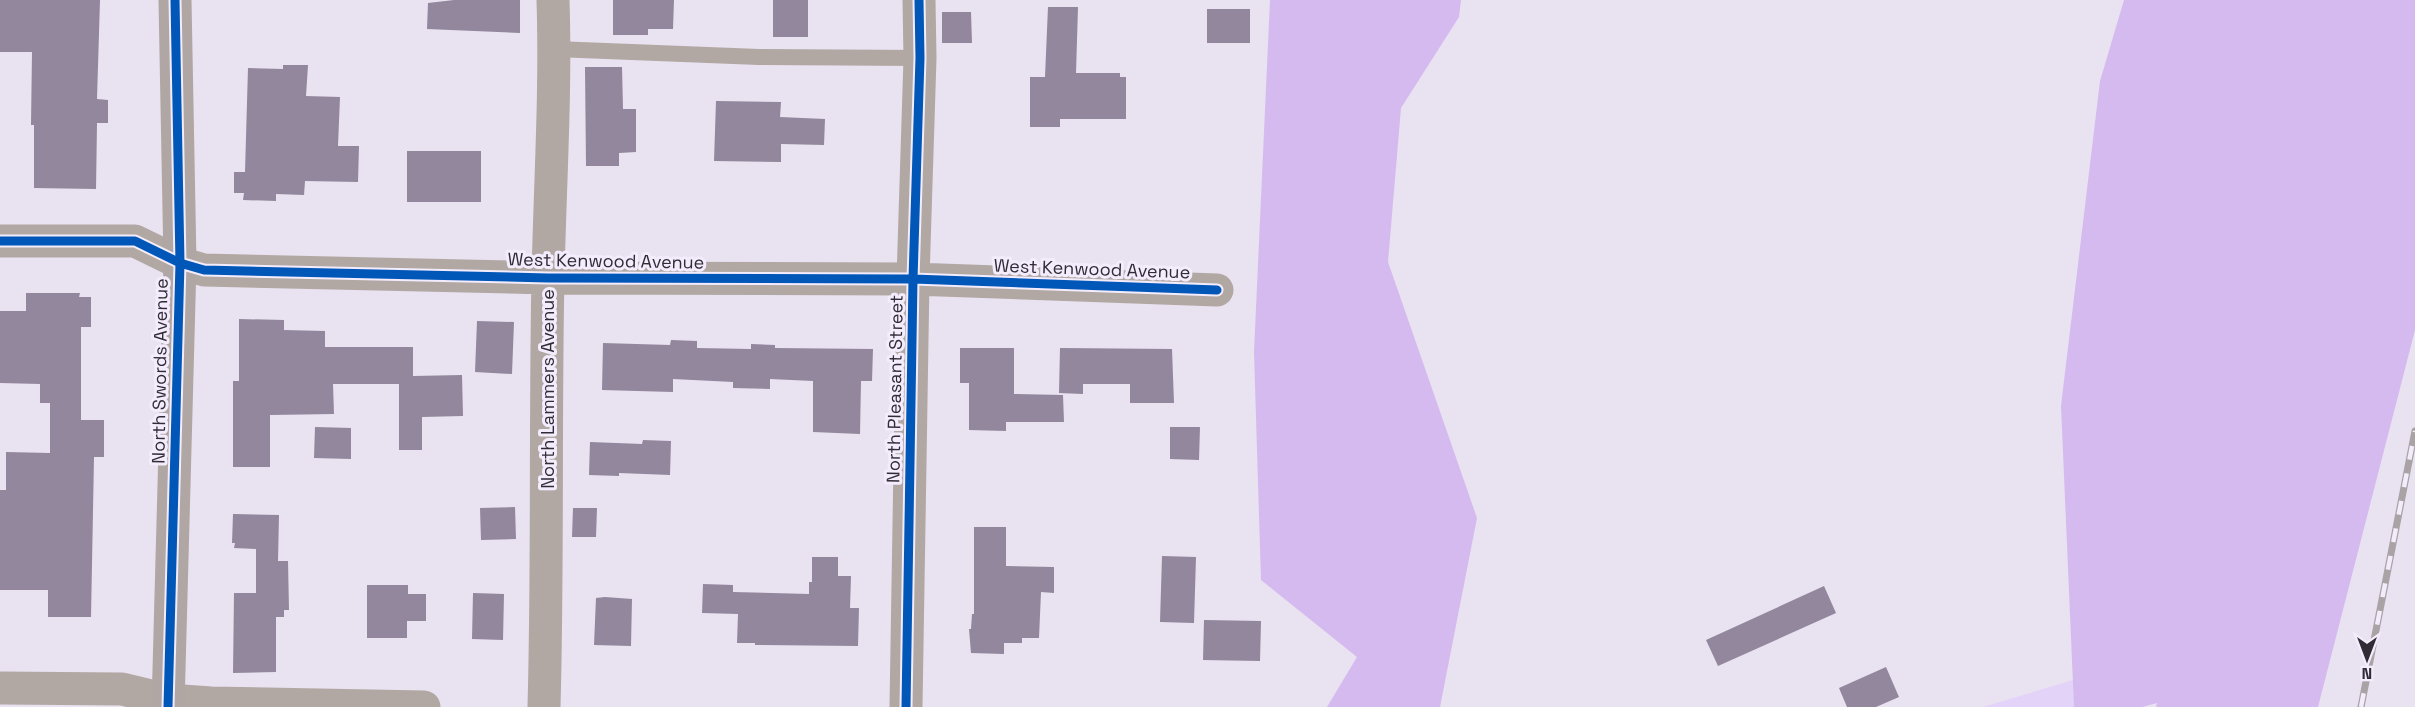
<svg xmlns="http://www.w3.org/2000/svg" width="2415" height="707" viewBox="0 0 2415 707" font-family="'Space Grotesk',sans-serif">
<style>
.green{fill:#e4d3f8}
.forest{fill:#d4baef}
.building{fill:#92879c}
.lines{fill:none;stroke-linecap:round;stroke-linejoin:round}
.lane{stroke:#b1a8a3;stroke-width:16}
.street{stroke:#b1a8a3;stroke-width:33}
.secondary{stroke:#b0a6a4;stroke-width:33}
.rail-casing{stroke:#a9a3a6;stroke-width:7}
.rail{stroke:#f3ecfc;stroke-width:4.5;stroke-dasharray:14;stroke-linecap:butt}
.cycleway-casing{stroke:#f3ecfc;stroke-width:13}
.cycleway{stroke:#0057b8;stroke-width:9}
.labels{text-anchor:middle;stroke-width:6;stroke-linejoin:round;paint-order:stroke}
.street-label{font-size:18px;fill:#302b35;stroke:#f3ecfc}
</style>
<rect width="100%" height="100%" fill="#e9e2f1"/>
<path class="green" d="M2073,680L2074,707H1983Z"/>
<path class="forest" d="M1270,0H1461L1459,17L1401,108L1388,262L1477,518L1440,707H1327L1357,657L1261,580L1254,352Z
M2124,0H2415V330L2318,707H2156L2157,703L2142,707H2074L2061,406L2100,81Z"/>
<path class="building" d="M0,0H100L97,99L108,100V123H97L96,189L34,188V125H31L32,52H0Z
M454,0H520V33L427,29L428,3Z
M613,0H674L673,29H648V35H613Z
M773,0H808V37H773Z
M1048,7H1078L1076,73H1120V77H1126V119H1060V127H1030V77H1045Z
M1207,9H1250V43H1207Z
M942,12H971L972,43H942Z
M283,65H308L306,96L340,97L338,146H359L358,182L305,181L304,195L276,194V201L243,200L244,193H234V172H245L248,68L283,69Z
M585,67H622L623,109H636V152L619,153V166H586Z
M716,101L781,102L780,117L825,119L824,145L781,144V162L714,161Z
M407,151H481V202H407Z
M26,293H80L79,297H91V327H81V420H104V457H94L91,617H48V590H0V490H6V452L50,453V403H40V384L0,383V311H26Z
M239,319L284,320V330L325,331V347H413V376L462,375L463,416L422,417V450H399V384H333L334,414L270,415V467H233V381H239Z
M477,321L514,322L512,374L475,372Z
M671,340L697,341V348L751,349V344L775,345V348L873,349L872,381H861L860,434L813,432V381L770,379V389L733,388V382L673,379V392L602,390L603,343L670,345Z
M960,348H1014V394L1063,395L1064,422H1006V431L969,430V383H960Z
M1060,348L1172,349L1174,403H1130V384H1083V394L1059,393Z
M315,427L351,428V459L314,458Z
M1170,427H1200L1199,460L1170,459Z
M643,440L671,441L670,475L619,473V476L589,475L590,442L642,444Z
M515,507L516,539L481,540L480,508Z
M573,508H597L596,537H572Z
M233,514L279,515L278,561H288L289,610H284V617H276V672L233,673L234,593H256V549L234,548L235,543H232Z
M974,527H1006V566L1054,567V593L1041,592L1039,638H1022V643H1004V654L971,653L969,629H971L972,614H974Z
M1162,556L1196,557L1194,623L1160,622Z
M812,557H838V576H851L850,608H859L858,646L755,645V643H737L738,614L702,613L703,584L733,585V592L809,594V582H812Z
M367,585H408V594H426V621H407V638H367Z
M1824,586L1836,613L1718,666L1706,640Z
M473,593L504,594L503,640L472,639Z
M605,597L632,599L631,646L594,645L596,598Z
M1204,620L1261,621L1260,661L1203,660Z
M1886,667L1899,697L1876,707H1847L1839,688Z"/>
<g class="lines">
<path class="lane" d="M555,49L759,57L920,58"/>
<path class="street" d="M0,241H135L180,263L204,270L548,278L913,279L1217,290
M0,688L122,689L168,700L211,703L424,707
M544,707C548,563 545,420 548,276C550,184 556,92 553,0
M906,707L913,279L920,58L919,0"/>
<path class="secondary" d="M168,707L180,263L175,0"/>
<g class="rail-casing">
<path id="rail" d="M2361,707L2415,431"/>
</g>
<use href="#rail" class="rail"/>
<g class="cycleway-casing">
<path id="cycleway" d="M0,241H135L180,263L204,270L548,278L913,279L1217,290
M168,707L180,263L175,0
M906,707L913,279L920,58L919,0"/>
</g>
<use href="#cycleway" class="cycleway"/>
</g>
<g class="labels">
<g class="street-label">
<text transform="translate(606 261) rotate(1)" y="6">West Kenwood Avenue</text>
<text transform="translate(1092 269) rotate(2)" y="6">West Kenwood Avenue</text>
<text transform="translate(160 371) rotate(-89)" y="6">North Swords Avenue</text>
<text transform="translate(548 389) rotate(-90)" y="6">North Lammers Avenue</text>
<text transform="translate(895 389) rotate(-89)" y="6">North Pleasant Street</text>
</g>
</g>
<g transform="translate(2367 659) rotate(180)" stroke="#f3ecfc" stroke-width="4.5" paint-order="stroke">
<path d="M0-4.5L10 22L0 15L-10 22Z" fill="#302b35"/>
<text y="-9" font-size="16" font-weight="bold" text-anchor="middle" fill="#302b35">N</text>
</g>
</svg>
